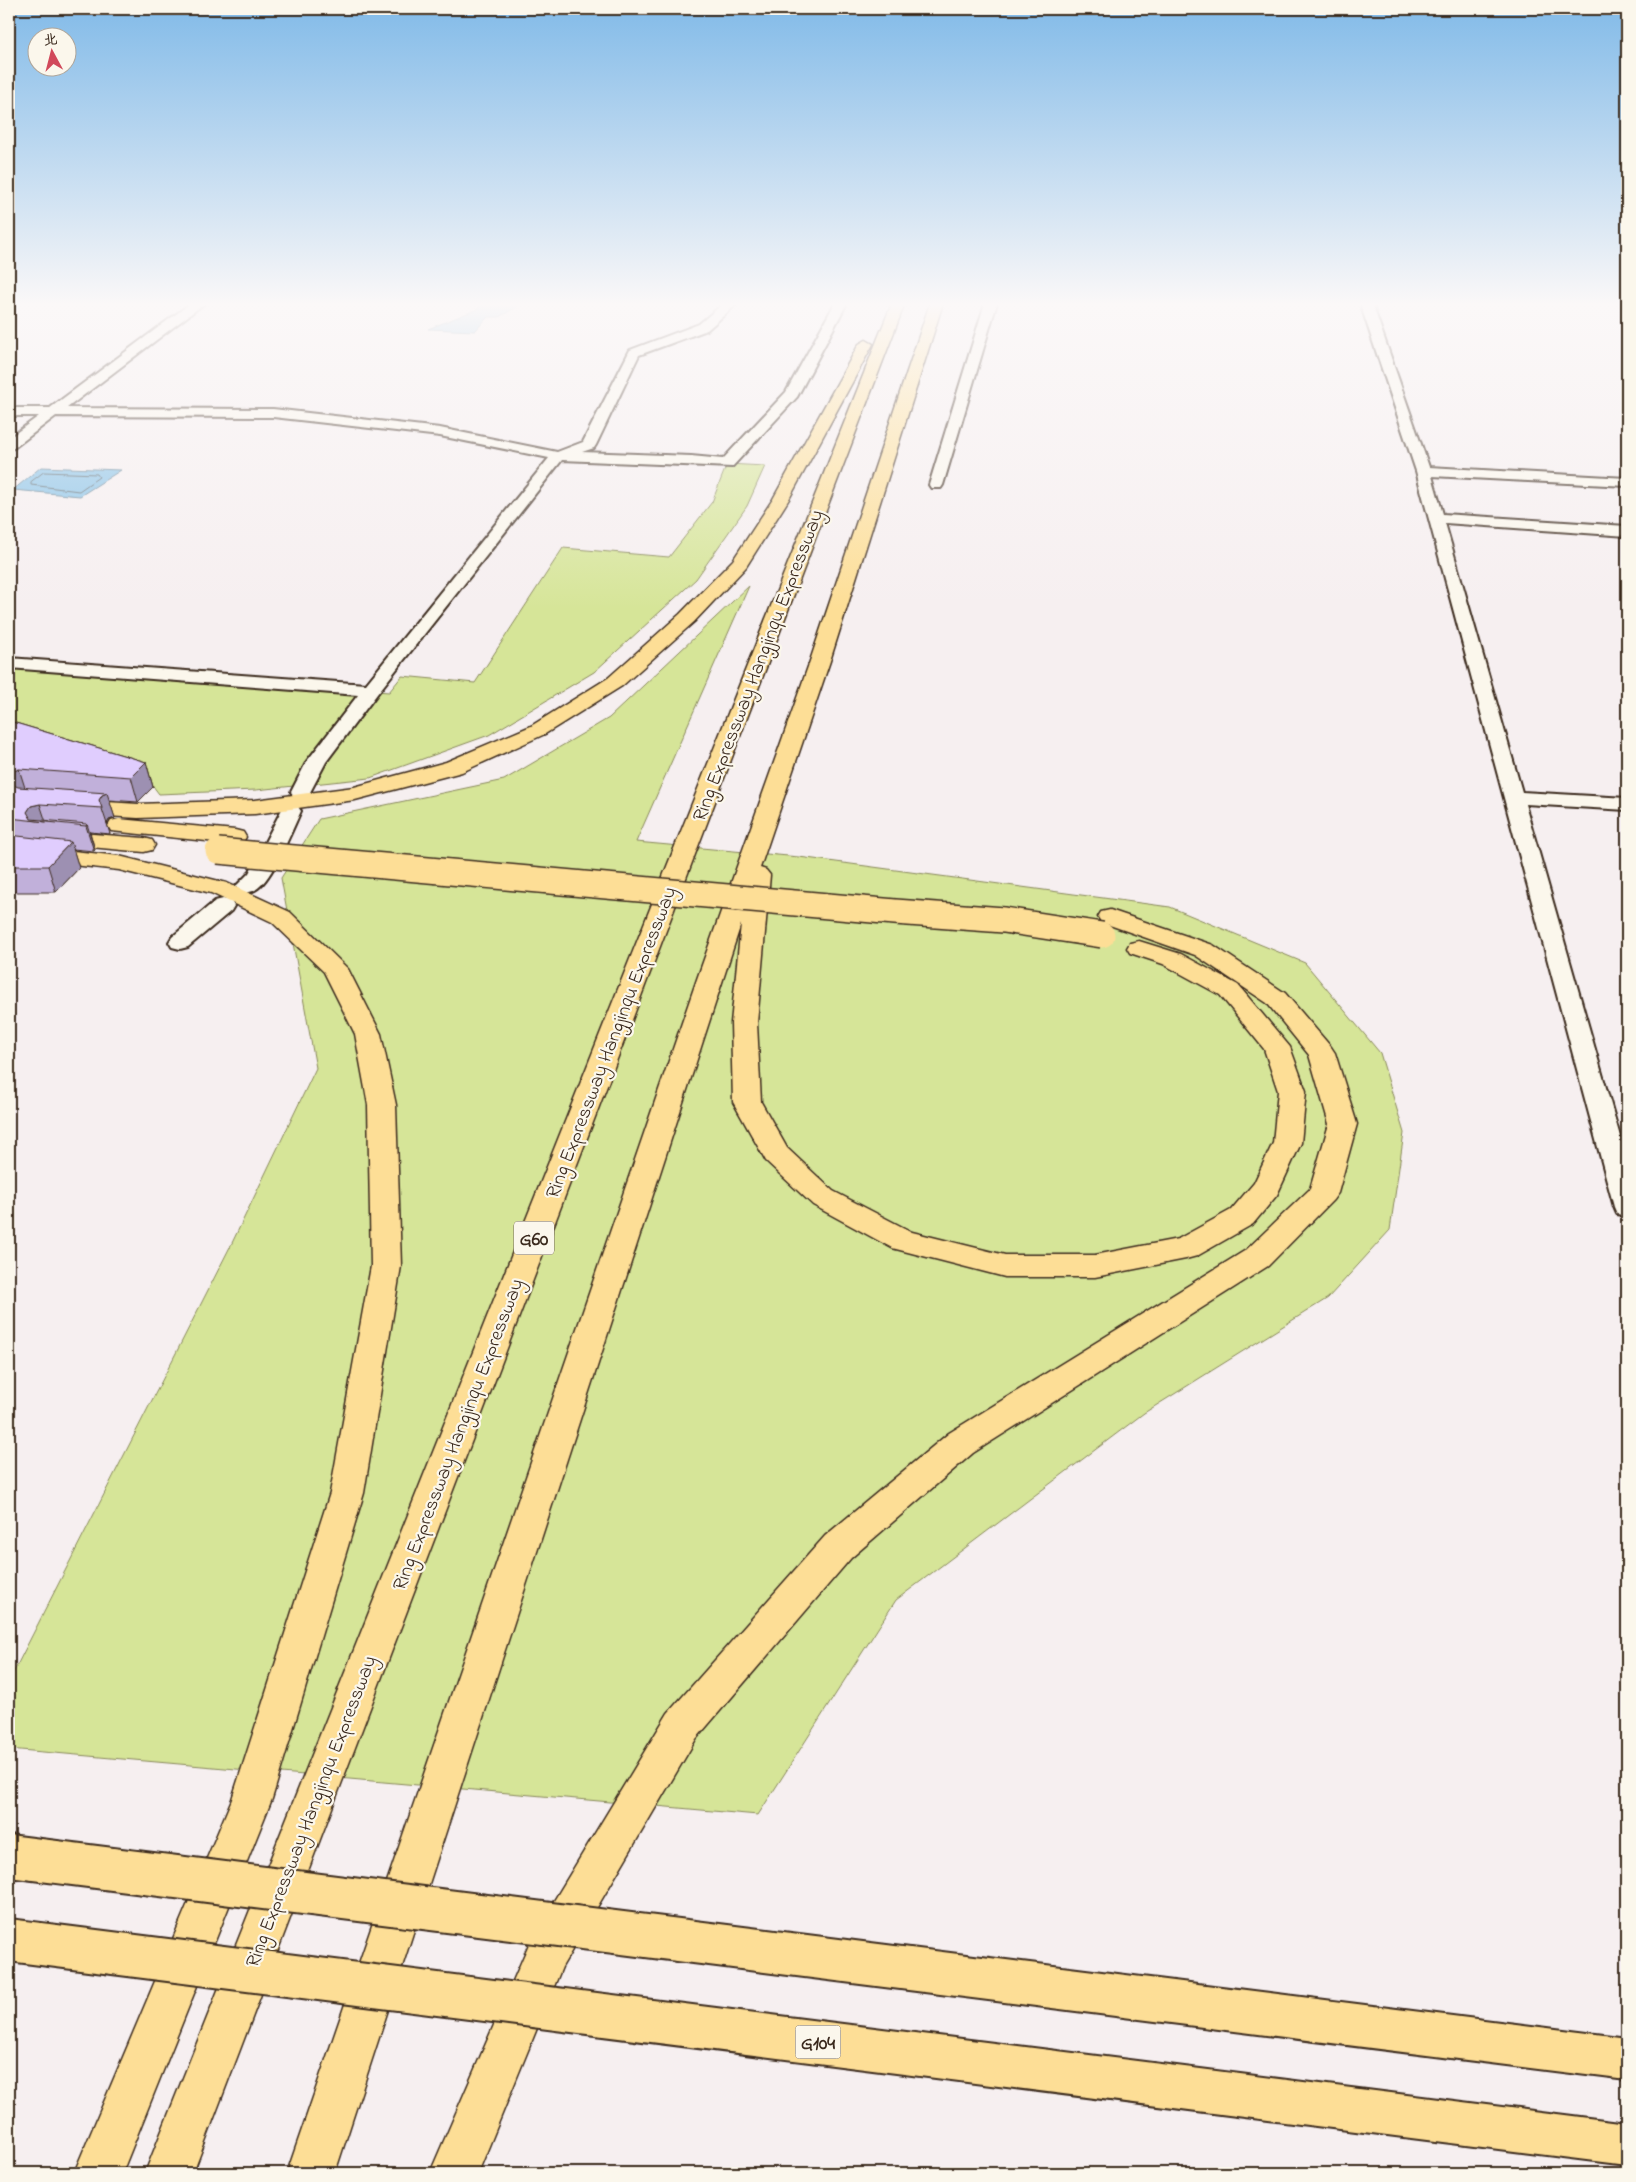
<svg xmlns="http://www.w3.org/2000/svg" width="1636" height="2182" viewBox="0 0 1636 2182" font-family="'Indie Flower','LXGW WenKai TC',sans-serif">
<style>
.green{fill:#d6e598;stroke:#88885b}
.water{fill:#88c2e7;stroke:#698597}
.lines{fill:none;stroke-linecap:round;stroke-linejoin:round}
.shore{stroke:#5a676e;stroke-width:1}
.street-casing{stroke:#3b2a1e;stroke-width:4}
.highway-casing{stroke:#3b2a1e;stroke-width:3}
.street{fill:#fbf7ec;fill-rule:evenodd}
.highway{fill:#fdde96;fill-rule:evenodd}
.highway-bridge-far1-casing{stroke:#3b2a1e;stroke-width:28;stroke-linecap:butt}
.highway-bridge-casing{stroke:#3b2a1e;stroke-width:46;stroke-linecap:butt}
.highway-bridge-far1{stroke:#fdde96;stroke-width:25}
.highway-bridge{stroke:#fdde96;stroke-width:42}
.wall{fill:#c1b0da;stroke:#3b2a1e}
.shaded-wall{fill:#9d90b2;stroke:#3b2a1e}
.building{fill:#e0cdfe;stroke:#3b2a1e}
.labels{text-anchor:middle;stroke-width:4.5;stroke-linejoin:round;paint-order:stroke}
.shield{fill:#fbf7ec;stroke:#75685c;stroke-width:1}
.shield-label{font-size:19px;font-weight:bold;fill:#3b2a1e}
.street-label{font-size:20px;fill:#3b2a1e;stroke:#fbf7ec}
</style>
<rect width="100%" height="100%" fill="#f6eff0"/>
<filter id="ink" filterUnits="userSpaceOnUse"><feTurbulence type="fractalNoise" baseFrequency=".02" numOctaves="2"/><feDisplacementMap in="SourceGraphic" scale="10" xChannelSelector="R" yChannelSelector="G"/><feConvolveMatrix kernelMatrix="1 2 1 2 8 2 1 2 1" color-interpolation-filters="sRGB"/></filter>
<g filter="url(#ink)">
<path class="green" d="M727,464L765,466L747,506L696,579L594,672L489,735L370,778L256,790L159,794L153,786L9,744V664L389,692L402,676L475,683L563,548L669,557L712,502Z
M749,586L636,842L799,857L1170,907L1305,963L1380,1053L1404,1133L1390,1230L1328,1298L1144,1413L896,1600L758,1815L9,1749V1681L232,1243L316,1068L281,878L319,819L504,780L609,718Z"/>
<path class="water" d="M485,303H524L499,317H488L475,331L428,329L475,310Z
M41,467L121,470L80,496L13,490Z"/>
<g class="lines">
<path class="shore" d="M44,472L97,474L99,477L79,491L31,485V482Z"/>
<g class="street-casing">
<path id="street" d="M191,303H205L67,408L273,409L440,428L557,452L583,442L630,350L699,324L724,303H738L707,330L639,355L596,445L594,448L582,452L691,456L723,459L786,392L835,303H847L797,397L732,467L562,460L377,694L326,762L308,796L301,798L294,796L291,792L307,761L358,695L9,668V658L366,684L549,458L440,436L273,417L56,416L14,448L9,449V438L39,416H9V408H50Z
M985,303H997L943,485L941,488H931L929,485Z
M1360,303H1372L1429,467L1627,478V486L1432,476L1443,514L1627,526V536L1445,523L1522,792L1627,798V810L1525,804L1627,1161V1216L1617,1214L1614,1207L1416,471Z
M291,805L298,807L301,811C292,830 272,881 255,890C250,893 245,892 239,891L236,886L249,873L281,811L284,807Z
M223,899L231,901L234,906L231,911L188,947L180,949L172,947L169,942L172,937L215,901Z"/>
</g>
<g class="highway-casing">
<path id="highway" d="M892,303H905L193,2173H145Z
M930,303H943L830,661L760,868L766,870L770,875L757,1023L761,1102L787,1148L833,1191L912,1232L1005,1255H1095L1178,1239L1231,1210L1254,1183L1273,1143L1278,1091L1264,1049L1220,995L1163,964L1130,953L1127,948L1130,943L1139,941L1181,954L1238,985L1290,1047L1306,1091L1301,1143L1277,1195L1253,1224L1197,1256L1186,1259L1095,1277H1005L892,1248L813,1205L766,1161L733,1102L731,1023L741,924L335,2173H287L697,979L810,661Z
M866,340L873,344L789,499L746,567L694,622L622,686L545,734L462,772L355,800L255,814L138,818L75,814L67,812L64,807L67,802L75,800L138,804L255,800L354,787L446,762L531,726L608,678L680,614L733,560L773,499L859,344Z
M119,819L235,830L243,832L246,837L243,842L235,844L111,831L108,826L111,821Z
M55,831L144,838L152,840L155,845L152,850L144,852L47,843L44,838L47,833Z
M9,844L119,856L227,883L290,912L348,969L381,1034L396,1105L401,1266L364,1493L272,1799L122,2173H74L232,1799L330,1493L371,1266L368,1105L355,1034L324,972L272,922L211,893L119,870L9,858Z
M1110,910L1213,945L1285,993L1331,1047L1335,1053L1357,1124L1338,1193L1333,1200L1268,1266L973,1453L851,1558L696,1739L562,1967L478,2173H430L532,1937L668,1713L825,1536L949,1433L1246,1250L1310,1189L1329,1124L1309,1055L1267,1003L1195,955L1101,922L1098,917L1101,912Z"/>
</g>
<use href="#street" class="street"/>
<use href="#highway" class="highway"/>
<g class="highway-bridge-far1-casing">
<path id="highway-bridge-far1" d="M218,851L895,912L1004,920L1102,935"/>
</g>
<g class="highway-bridge-casing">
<path id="highway-bridge" d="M9,1856L1627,2059
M9,1940L1627,2144"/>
</g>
<use href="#highway-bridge-far1" class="highway-bridge-far1"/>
<use href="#highway-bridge" class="highway-bridge"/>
</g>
<path class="wall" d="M9,721L146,762L153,787L138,802L109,800L115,818L109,820L107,824L110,834L90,832L95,850L94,851L73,849L79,868L56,892H9Z"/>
<path class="shaded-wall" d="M146,762L153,787L138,802L131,777Z
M19,769L27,794L9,787V772Z
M107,793L115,818L109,820L107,824L99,800L102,795Z
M40,804L46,822L30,820L27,812L31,806Z
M87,824L95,850L94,851L86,826Z
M71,842L79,868L56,892L48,866Z"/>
<path class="building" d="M9,721L146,762L131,777L19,769L9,773Z
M9,783L18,787L107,793L102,795L99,800L102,808L40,804L31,806L27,812L31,819L87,824L86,826L9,818Z
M9,835L71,842L48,866H9Z"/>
</g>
<linearGradient id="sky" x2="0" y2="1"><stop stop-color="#81bae8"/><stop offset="0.5" stop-color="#fbf8f8"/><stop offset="1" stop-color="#fbf8f8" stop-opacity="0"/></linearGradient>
<rect width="1636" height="609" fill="url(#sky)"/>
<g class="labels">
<g class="shield">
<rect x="514" y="1221.5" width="40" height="33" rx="4"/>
<rect x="795.5" y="2025.5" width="45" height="33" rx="4"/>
</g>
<g class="shield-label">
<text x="534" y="1245">G60</text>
<text x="818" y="2049">G104</text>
</g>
<g class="street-label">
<text transform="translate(757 665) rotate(-69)" y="7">Ring Expressway Hangjinqu Expressway</text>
<text transform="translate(610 1042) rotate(-69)" y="7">Ring Expressway Hangjinqu Expressway</text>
<text transform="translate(457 1434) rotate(-69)" y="7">Ring Expressway Hangjinqu Expressway</text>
<text transform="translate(310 1811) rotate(-69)" y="7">Ring Expressway Hangjinqu Expressway</text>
</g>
</g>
<rect width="1636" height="2182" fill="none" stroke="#fbf7ec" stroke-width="30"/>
<rect x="15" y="15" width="1606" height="2152" fill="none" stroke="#3b2a1e" stroke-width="2" filter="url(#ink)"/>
<g transform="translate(52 52) rotate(353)"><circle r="24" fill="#fbf7ec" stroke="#aea59a"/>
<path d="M0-4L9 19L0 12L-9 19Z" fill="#d1495b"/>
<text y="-8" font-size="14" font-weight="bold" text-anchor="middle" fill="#3b2a1e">北</text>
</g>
</svg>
